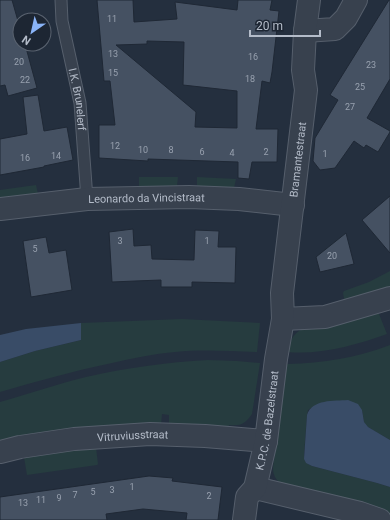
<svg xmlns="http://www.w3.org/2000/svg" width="390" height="520" viewBox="0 0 390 520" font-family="Roboto,sans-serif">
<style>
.green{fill:#263c3f}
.water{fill:#394c67}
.building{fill:#455162;stroke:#1f2835;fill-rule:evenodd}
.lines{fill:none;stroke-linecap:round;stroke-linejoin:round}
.service-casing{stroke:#565f6c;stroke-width:13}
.minor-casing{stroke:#565f6c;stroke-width:24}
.service{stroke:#38414e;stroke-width:11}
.minor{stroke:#38414e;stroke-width:22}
.labels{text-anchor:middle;stroke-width:3;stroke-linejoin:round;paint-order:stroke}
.number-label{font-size:9px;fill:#98a1af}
.street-label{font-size:11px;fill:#b4bcc9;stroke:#1d2633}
</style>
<rect width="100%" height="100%" fill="#242f3e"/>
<path class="green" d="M139,177H178L177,186L176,187L141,188L139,186Z
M197,177L236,179L234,188H198L197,185Z
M36,185L38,194L0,199V190Z
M390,271V286L382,290L345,303L343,293L344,291L369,282Z
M376,313L379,314L387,334C357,345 320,355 288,352C289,342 293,334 302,329L336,325Z
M182,319L260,323L257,352C229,351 202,349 175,352C153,354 133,358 112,363C74,371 37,381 0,392V362L35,351L81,340V323Z
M390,345V440L366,426L364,422L362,410L313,407L308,410L307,415L304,454C304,462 306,463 312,466L377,483L390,487V516L282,486C276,479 273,476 273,468L286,366L288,364C322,363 357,358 390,345Z
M208,360L237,361L260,363L252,414C245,424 241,426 229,425L228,431L169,426V415L162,414L161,426L0,444V402C28,394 57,384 86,377C126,368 167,362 208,360Z
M96,447L98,464L97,465L27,475L24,457L25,455Z"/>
<path class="water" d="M81,323V340L35,351L0,362V335L26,329Z
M348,400L358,404L362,410L364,422L368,427L390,440V487L377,483L312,466L306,463L304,459L307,415C312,399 334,401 348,400Z"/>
<path class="building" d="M0,0H12L20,28V44H25L37,88L8,96L5,85L0,86Z
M97,0H133L134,22L177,19L175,2L237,10L238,0H272L270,10L279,11L272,72L270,83L262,81L256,129H278L277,162H252L249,179L238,178V162L148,159V161L99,158V125H115L110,81H104ZM147,41L184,42L183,85L237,91V128L195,127L196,112L116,45L147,44Z
M389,0H390V79L367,118L390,131V132L378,152L366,145L364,148L354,141L335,168L320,170L313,161L315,138L338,100L330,95Z
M38,95L44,131L67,127L73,160L44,166V167L0,175V139L27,134L23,97Z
M390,196V253L362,220Z
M133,229L134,246L151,245L152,259L194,260L195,230L219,231L218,247H236L235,283L192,282V287H161V280L135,281L112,282L109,232Z
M346,233L354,264L320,272L316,257Z
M46,237L49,253L66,250L72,290L31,297L23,241Z
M149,476L173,478L172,481L222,487L218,520H186L187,513L143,509L106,514L107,520H0V497Z"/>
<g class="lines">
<g class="service-casing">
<g id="service">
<path id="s1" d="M61,0L62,21L80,103L87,199"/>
</g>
</g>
<g class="minor-casing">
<g id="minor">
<path d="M305,31L335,29L346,18L356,0"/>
<path id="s2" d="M0,209L87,199L189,197L239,199L293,205"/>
<path d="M283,319L325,317L390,298"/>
<path id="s3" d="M0,452L20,447L74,439L150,434L205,436L266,441"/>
<path d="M255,488L360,513L380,520"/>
<path id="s4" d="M244,520L247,497L255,488L266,441L276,359L283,319L282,293L306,90L303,70L305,31L309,0"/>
</g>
</g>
<use href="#service" class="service"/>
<use href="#minor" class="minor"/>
</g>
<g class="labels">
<g class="number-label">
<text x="112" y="22">11</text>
<text x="113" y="57">13</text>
<text x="253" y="60">16</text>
<text x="19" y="65">20</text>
<text x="371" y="68">23</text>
<text x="113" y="76">15</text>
<text x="250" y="82">18</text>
<text x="25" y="83">22</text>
<text x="360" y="90">25</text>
<text x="350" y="110">27</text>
<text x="115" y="149">12</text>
<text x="143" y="153">10</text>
<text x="171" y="153">8</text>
<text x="202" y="155">6</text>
<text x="266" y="155">2</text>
<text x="232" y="156">4</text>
<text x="325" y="157">1</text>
<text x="56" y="159">14</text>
<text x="25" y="161">16</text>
<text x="120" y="244">3</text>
<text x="207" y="244">1</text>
<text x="35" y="252">5</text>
<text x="332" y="259">20</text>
<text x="132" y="490">1</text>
<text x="112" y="493">3</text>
<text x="93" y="495">5</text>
<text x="75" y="498">7</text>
<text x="209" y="499">2</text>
<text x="59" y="501">9</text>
<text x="41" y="503">11</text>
<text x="23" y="506">13</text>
</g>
<g class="street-label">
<text dy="4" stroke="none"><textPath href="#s1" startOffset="101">I.K. Brunelerf</textPath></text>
<text dy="4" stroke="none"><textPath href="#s4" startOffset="367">Bramantestraat</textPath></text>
<text dy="4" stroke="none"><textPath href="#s2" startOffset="147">Leonardo da Vincistraat</textPath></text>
<text dy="4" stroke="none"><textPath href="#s4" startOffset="104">K.P.C. de Bazelstraat</textPath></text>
<text dy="4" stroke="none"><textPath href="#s3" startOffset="134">Vitruviusstraat</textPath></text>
</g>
</g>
<g transform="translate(32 32) rotate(214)"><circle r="19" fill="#1d2633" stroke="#59626f"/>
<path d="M0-3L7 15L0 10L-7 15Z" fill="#8ab4f8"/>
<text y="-6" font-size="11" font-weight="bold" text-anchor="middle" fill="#b4bcc9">N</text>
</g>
<path d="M250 30v6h70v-6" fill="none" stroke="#b4bcc9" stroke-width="2"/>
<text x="256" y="30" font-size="12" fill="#b4bcc9" stroke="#1d2633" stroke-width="3" paint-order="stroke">20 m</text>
</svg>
